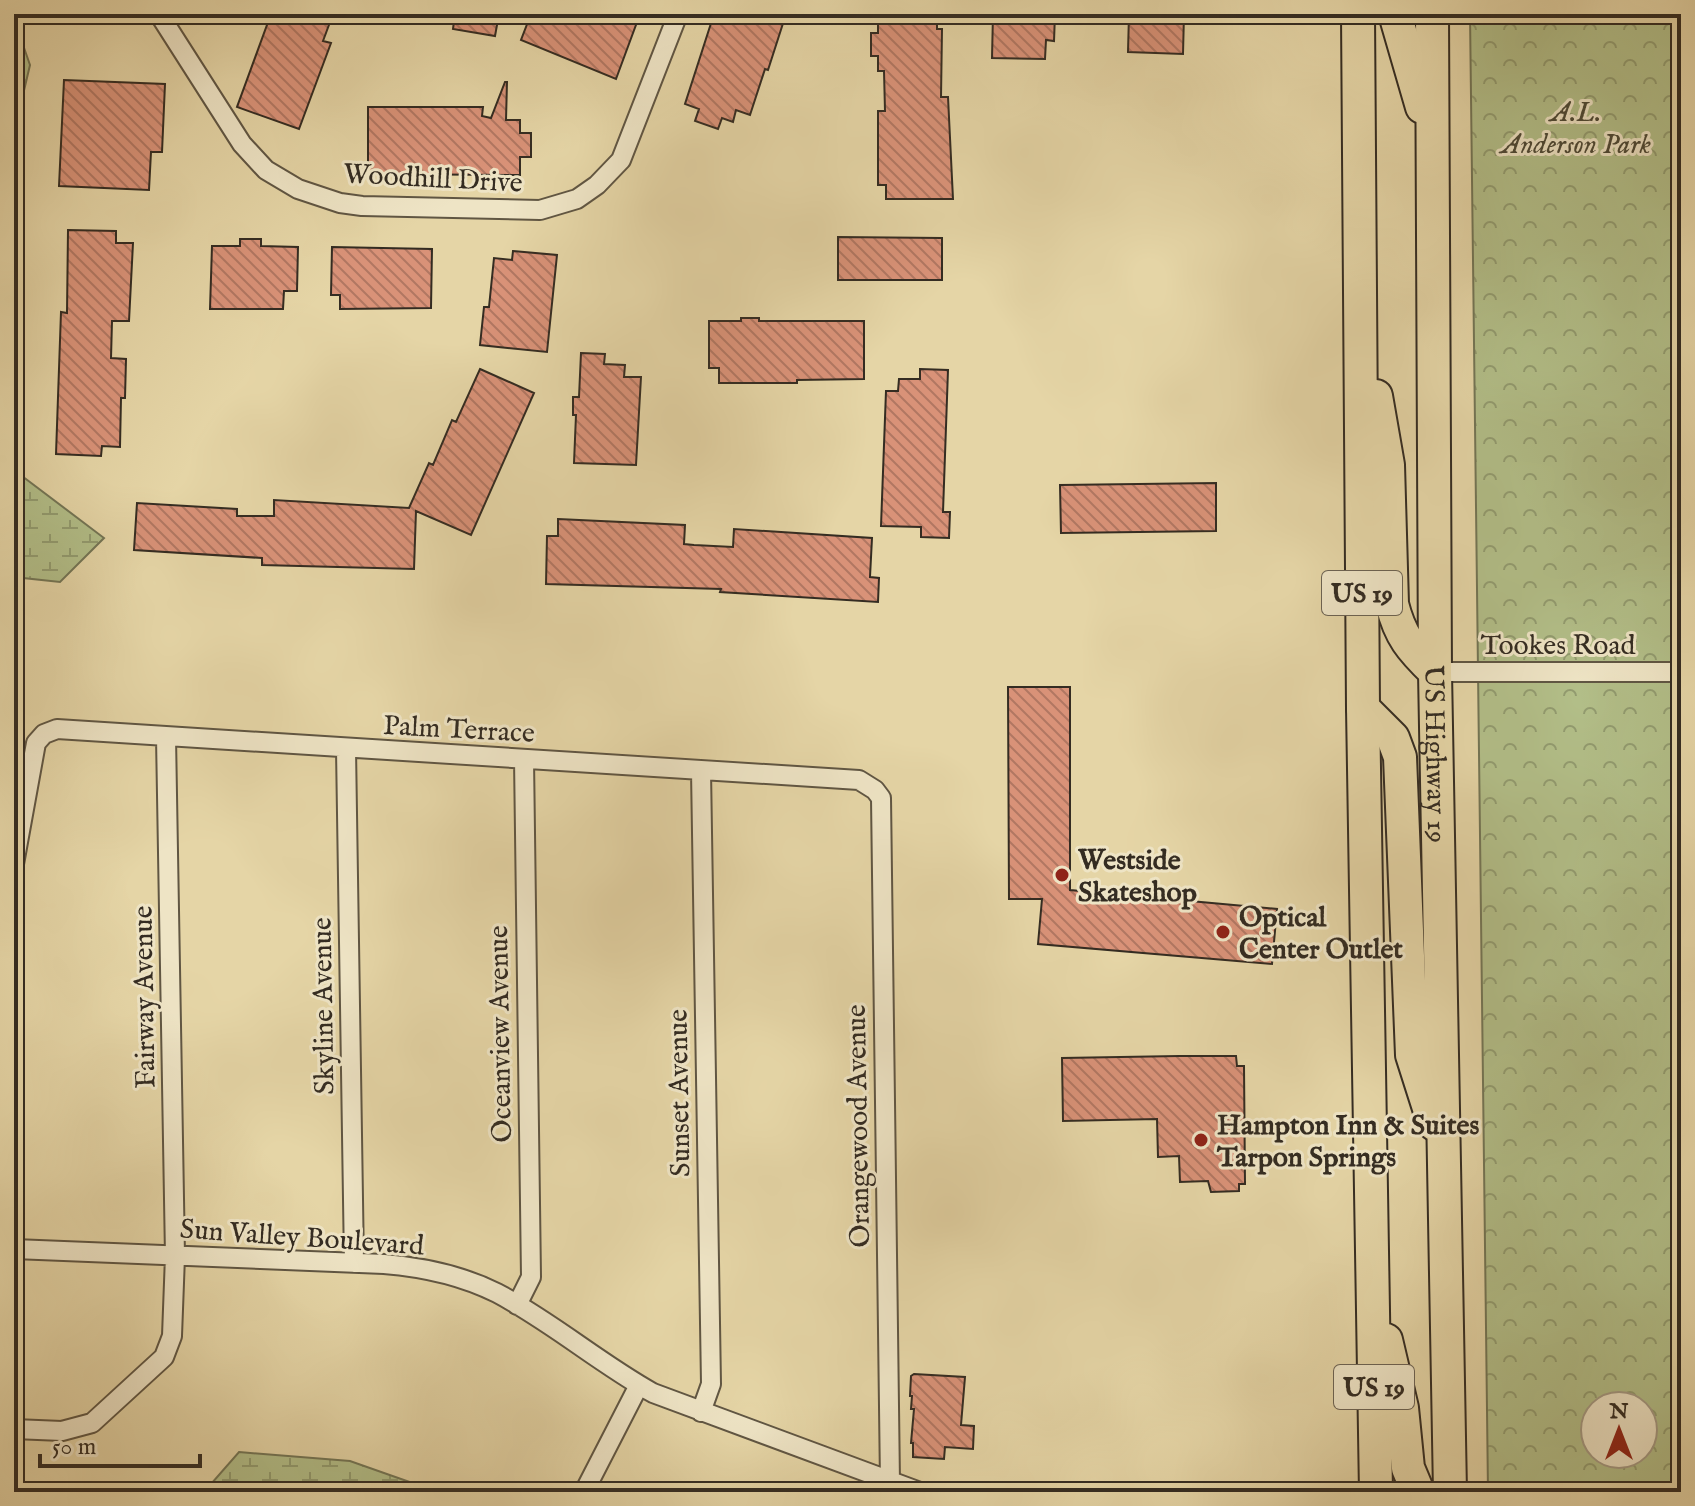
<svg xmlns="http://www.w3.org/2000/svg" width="1695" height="1506" viewBox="0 0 1695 1506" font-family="'IM FELL English',serif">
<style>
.wetland{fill:url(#wetland-marsh);stroke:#737555;stroke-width:2}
.park{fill:url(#park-crowns);stroke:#737555;stroke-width:2;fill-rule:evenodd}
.building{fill:url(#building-back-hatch);stroke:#342c22;stroke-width:2}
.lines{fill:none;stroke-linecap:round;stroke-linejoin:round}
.street-casing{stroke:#605643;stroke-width:22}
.highway-casing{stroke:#342c22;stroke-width:36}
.street{stroke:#eee4c5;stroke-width:18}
.highway{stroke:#e5d5a6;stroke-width:32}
.poi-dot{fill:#8f2418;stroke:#eee4c5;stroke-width:3}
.labels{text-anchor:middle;stroke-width:6;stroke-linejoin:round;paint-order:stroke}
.shield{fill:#eee4c5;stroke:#6c6353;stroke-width:2}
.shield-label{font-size:26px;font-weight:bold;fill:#342c22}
.park-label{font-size:28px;font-style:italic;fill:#4d4936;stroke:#eee4c5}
.street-label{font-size:28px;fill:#342c22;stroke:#eee4c5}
.poi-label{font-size:28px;font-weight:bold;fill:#342c22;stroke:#eee4c5;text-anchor:start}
</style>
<defs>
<pattern id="wetland-marsh" width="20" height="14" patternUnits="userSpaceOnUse" patternTransform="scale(2)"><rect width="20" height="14" fill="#b2be88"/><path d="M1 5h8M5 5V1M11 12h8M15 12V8" fill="none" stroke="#929b6f"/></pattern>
<pattern id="park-crowns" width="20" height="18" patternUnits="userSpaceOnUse" patternTransform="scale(2)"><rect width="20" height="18" fill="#b2be88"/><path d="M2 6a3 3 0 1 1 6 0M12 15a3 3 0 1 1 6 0" fill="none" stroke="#929b6f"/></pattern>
<pattern id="building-back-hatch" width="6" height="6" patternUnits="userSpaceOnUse" patternTransform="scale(2)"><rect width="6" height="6" fill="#d99278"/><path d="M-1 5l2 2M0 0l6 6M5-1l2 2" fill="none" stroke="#b17762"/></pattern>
</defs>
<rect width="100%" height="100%" fill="#e5d5a6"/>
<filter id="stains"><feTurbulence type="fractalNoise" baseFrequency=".0025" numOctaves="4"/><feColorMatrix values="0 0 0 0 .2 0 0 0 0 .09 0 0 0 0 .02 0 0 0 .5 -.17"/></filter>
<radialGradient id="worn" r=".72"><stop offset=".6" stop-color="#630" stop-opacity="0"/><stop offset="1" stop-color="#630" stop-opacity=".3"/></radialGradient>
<path class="wetland" d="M14,19L30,65L14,133Z
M14,470L104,538L60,582L14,577Z
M239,1452L350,1461L438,1492H204Z"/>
<path class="park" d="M1470,14H1681V1492H1488ZM1595,1406H1643V1454H1595Z"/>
<path class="building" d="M271,14H333L323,41L331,43L299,129L237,107Z
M455,14H499L495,36L453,29Z
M531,14H640L616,79L521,40Z
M714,14H786L768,70L765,69L750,115L736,110L733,122L722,118L718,129L695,121L699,109L685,104Z
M878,14H937V29H942L941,97H948L953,199H886V185H878V111H885L884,71H878V56H871V33H878Z
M993,14H1055L1054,41L1046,40L1045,59L992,58Z
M1129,14H1184L1183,54L1128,52Z
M64,80L165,84L162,152H151L149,190L59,186Z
M505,82H507L506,120H520V133H531V157H520V175L368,174V107H483L482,116L491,118Z
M68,230L116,231V243H133L129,321H112L111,358L126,359L125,398H121L120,447L102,446L101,456L56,454L61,312L67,313Z
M838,237L942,238V280H838Z
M240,239H261V246L298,247L297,291H284L283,309H210L212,246H240Z
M332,247L432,249L431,308L340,309V295H331Z
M513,251L557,255L547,352L480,345L484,307H489L494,258L512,260Z
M741,318H759V321H864V379L797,380V383H719V368H709V321H741Z
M581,353L605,354L604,364L625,365L624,377H641L636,465L574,463L576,415H573V397H579Z
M480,369L534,393L471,535L416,511L414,569L262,565V558L134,550L137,503L237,509V516H274V500L409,508L429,463L433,465L452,420L456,422Z
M920,369L948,370L943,512H950L949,538L921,537V527L881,526L886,391H898L899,379H920Z
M1216,483V531L1061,533L1060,485Z
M558,519L685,525L684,544L694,545L733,547L734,529L872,538L870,577L879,578L878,602L720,592L721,589L546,584L547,536H558Z
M1008,687H1070V890L1277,909L1272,964L1038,944L1042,899H1009Z
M1179,1056H1236L1237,1066H1244L1245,1184H1239V1191L1211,1192L1208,1181L1180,1182L1179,1156L1158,1157L1157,1119L1063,1121L1062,1058Z
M914,1374L965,1377L961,1425L974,1426L973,1449L945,1447L944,1459L913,1457V1443H911L914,1409H911L912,1396H910L911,1376Z"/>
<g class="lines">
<g class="street-casing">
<path id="street" d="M159,14L242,144L266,170L298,189L340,203L362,206L540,210L577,199L597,185L621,160L678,14
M1435,672H1681
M346,749L354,1263
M701,771L711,1384L701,1412
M14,864L36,743L44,734L57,729L859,780L875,790L881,798L890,1482
M14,1249L384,1264C421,1267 463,1276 497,1293C552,1322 599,1363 653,1393L920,1492
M517,1305L531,1277L524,759
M14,1429L62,1431L92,1423L164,1357L172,1336L175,1256L166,737
M584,1492L639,1385"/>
</g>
<g class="highway-casing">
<g id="highway">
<path d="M1358,14L1363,708L1376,1492"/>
<path d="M1395,14L1422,107"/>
<path id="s1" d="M1432,14L1435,672L1450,1492"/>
<path d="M1376,396L1388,465L1392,604C1400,636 1411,649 1435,672"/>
<path d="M1363,708L1393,738L1400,757L1412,1055L1434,1124"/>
<path d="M1386,1340L1402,1408L1408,1468L1418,1492"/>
</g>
</g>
<use href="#street" class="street"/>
<use href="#highway" class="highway"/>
</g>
<g class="poi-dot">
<circle cx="1062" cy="875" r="8"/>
<circle cx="1223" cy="932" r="8"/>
<circle cx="1201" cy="1140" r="8"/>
</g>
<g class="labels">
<g class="shield">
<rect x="1322" y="571" width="80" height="44" rx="6"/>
<rect x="1334" y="1365" width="80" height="44" rx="6"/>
</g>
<g class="shield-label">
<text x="1362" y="602">US 19</text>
<text x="1374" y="1396">US 19</text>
</g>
<g class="park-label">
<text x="1576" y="121">A.L.<tspan x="1576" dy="32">Anderson Park</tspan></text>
</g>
<g class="street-label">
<text transform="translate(433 177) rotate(3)" y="10">Woodhill Drive</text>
<text x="1558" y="654">Tookes Road</text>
<text transform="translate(459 728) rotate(3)" y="10">Palm Terrace</text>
<text dy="10" stroke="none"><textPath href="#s1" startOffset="740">US Highway 19</textPath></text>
<text transform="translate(143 997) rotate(-91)" y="10">Fairway Avenue</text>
<text transform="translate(322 1006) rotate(-91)" y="10">Skyline Avenue</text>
<text transform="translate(499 1034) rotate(-91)" y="10">Oceanview Avenue</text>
<text transform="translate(678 1093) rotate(-91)" y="10">Sunset Avenue</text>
<text transform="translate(857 1126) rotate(-91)" y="10">Orangewood Avenue</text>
<text transform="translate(302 1236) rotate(4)" y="10">Sun Valley Boulevard</text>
</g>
<g class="poi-label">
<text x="1078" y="869">Westside<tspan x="1078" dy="32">Skateshop</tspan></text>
<text x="1239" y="926">Optical<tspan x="1239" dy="32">Center Outlet</tspan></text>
<text x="1217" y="1134">Hampton Inn &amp; Suites<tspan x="1217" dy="32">Tarpon Springs</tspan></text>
</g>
</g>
<rect width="1695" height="1506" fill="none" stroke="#e5d5a6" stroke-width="48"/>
<rect x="16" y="16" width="1663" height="1474" fill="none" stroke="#342c22" stroke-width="4"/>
<rect x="24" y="24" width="1647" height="1458" fill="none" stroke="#342c22" stroke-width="2"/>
<g transform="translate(1619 1430)"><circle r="38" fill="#eee4c5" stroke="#a49a84" stroke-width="2"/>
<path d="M0-6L14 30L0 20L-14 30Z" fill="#8f2418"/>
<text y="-12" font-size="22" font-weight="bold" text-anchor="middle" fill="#342c22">N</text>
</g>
<path d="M40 1454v12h160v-12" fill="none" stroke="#342c22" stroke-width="4"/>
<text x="52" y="1454" font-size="24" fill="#342c22" stroke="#eee4c5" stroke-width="6" paint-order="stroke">50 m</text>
<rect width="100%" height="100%" filter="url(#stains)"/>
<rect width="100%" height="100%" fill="url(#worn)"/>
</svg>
